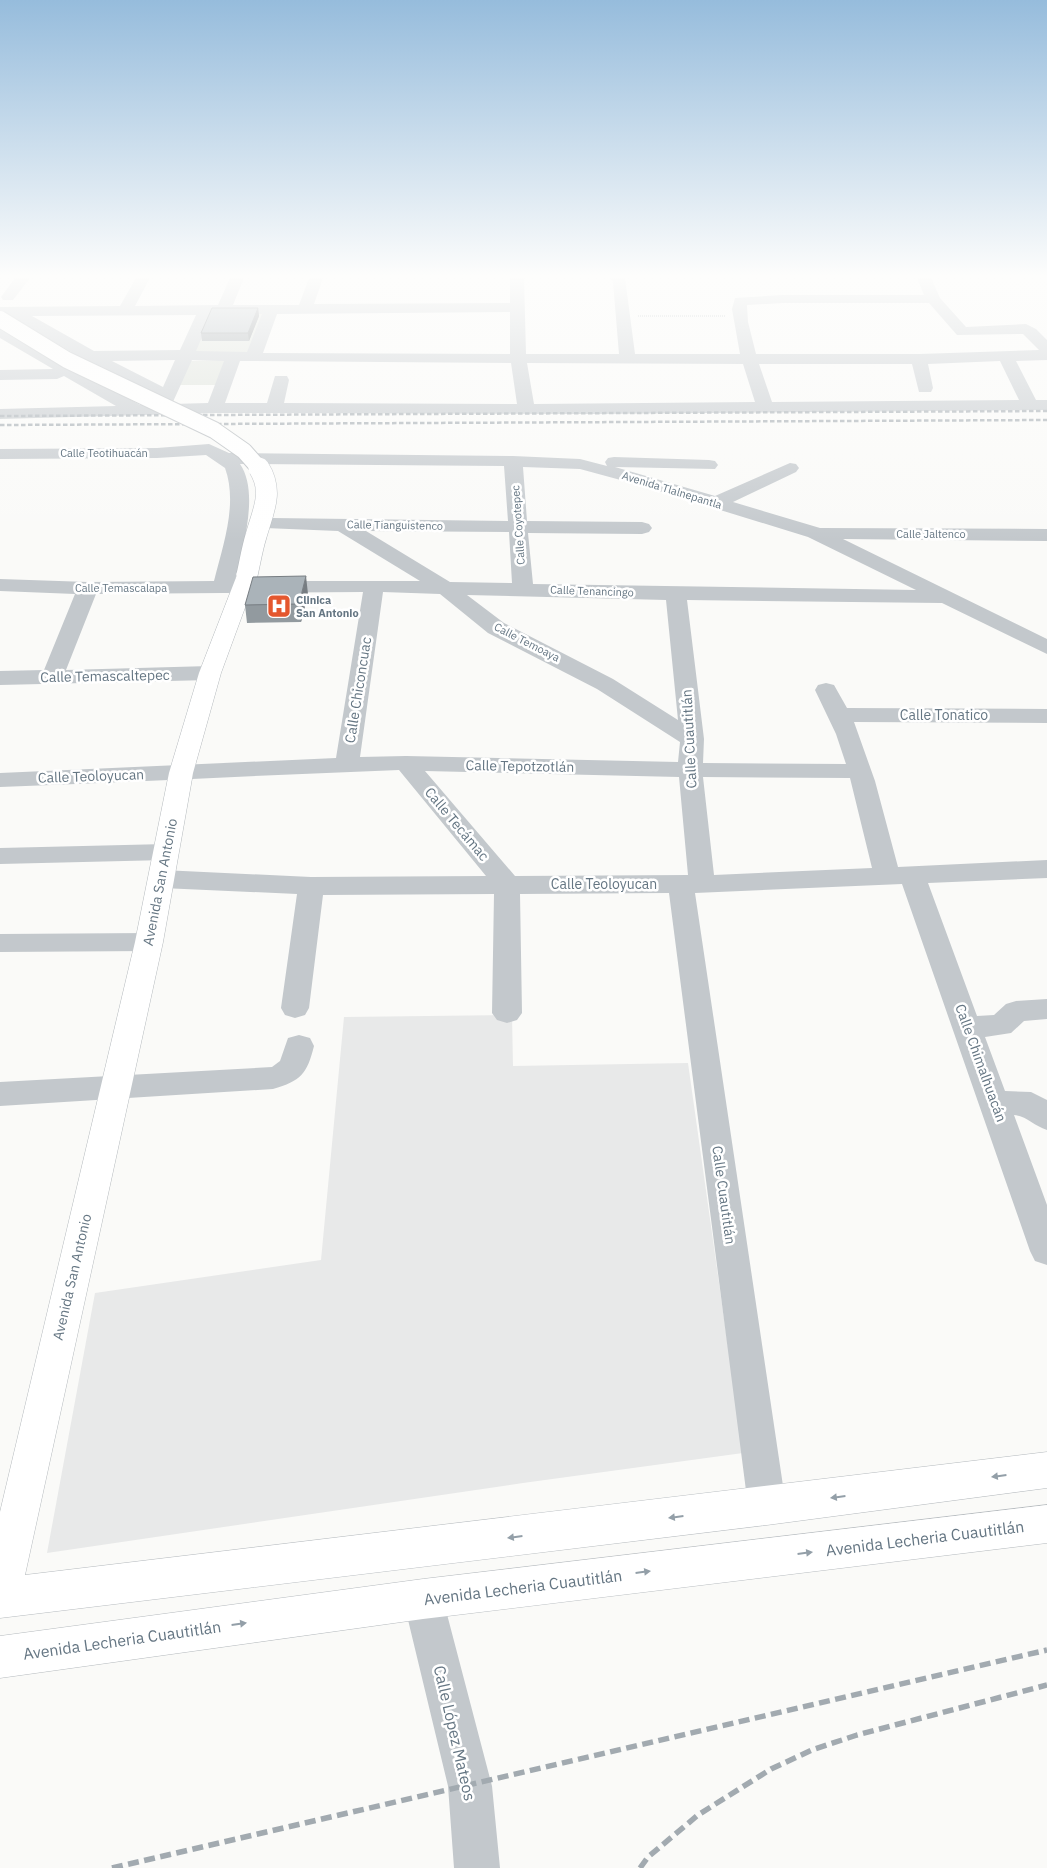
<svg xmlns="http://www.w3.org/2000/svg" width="1047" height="1868" viewBox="0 0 1047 1868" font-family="'IBM Plex Sans',sans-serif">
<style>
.built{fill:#e8e9e9}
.green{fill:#dadfd7}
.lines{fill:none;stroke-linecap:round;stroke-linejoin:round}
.major-casing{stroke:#b5babe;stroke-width:1}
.path{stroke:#bbbfc2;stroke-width:2;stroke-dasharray:1 1;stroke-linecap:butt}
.minor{fill:#c3c8cc;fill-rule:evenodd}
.major{fill:#fff;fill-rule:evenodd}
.rail-far1{stroke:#a2aab0;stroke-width:2.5;stroke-dasharray:4.5 2.5;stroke-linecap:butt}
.rail{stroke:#a2aab0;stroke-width:5.5;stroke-dasharray:11 5.5;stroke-linecap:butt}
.major-bridge-far1-casing{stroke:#b5babe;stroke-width:18;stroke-linecap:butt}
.major-bridge-casing{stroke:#b5babe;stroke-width:22;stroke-linecap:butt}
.major-bridge-far1{stroke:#fff;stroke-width:16}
.major-bridge{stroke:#fff;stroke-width:21}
.wall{fill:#929a9f}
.shaded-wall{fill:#777d82}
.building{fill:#aab3b9;stroke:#777d82}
.oneway{fill:#939fa8}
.labels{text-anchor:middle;stroke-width:5;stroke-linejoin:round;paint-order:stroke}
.far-street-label{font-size:11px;fill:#657683;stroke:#fff}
.far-poi-label{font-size:11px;font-weight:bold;fill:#657683;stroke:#fff;text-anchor:start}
.street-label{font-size:14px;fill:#657683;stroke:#fff}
.near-street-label{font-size:16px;fill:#657683;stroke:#fff}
</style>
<rect width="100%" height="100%" fill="#fafaf8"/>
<path class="built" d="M512,1015L513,1066L688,1063L743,1453L523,1483L47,1553L95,1293L321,1260L344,1017Z"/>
<path class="green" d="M206,311L270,312L251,357L188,354Z
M221,360L228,363L221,385H173L185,361Z"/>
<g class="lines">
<g class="major-casing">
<path id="major" d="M247,569L254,571L257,575L221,673L193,773L163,942L25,1575L1047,1452V1488L767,1525L0,1618V1512L135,942L169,773L199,673L237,575L240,571Z
M1047,1505V1543L423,1619L0,1678V1636L423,1579Z"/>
</g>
<path class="path" d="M638,316H725"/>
<path class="minor" d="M15,278H30L13,300H3L1,297Z
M136,278H150L135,306L218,305L230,278H244L233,305H299L309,278H323L314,304L510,303V278H524L526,354H619L613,282L610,278H625L635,354H740L732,309L735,298L783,295H924L917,278H931L940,298L966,327L1026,324L1036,329L1047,340V360L1016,361L1036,400H1047V410L591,414L215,413L0,419V409L116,406L64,376L57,379L0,380V370L53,369L0,338V327L47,352H71L10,316L0,317V307L120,306ZM783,303H929L957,335L1023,334L1039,350L919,354H756L748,322L747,305ZM510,312V354L263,353L277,314ZM212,314H262L247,352L196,351ZM196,315L180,350L94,351L32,316ZM175,360L163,387L112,361ZM192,360L224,361L208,403L172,404ZM88,361L158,398L155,405H140L63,362ZM240,361L511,363L517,404L284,403L289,380L287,376H275L267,403H225ZM1000,361L1019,400L772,402L759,364H912L919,392H931L933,388L928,364ZM527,363L743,364L755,402L534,404Z
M209,444L229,453L513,456L580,459L607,466L605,462L608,458L614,457L709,460L715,461L718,465L715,469L615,467L715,496L790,463L796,464L799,468L796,472L733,502L820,528L1047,529V541L843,539L1047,639V654L942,603L687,600L704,739L703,763L846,764L836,734L815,690L818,685L826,683L834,685L847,708L1047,709V723L854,722L875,781L898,867L1047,860V878L928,883L977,1016L994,1015L1006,1004L1016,1001L1047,999V1019L1024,1021L1011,1033L985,1037L1005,1091L1031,1092L1047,1100V1130C1034,1126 1027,1116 1014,1115L1047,1205V1265L1035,1261L1030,1251L902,884L695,893L786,1506L781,1519L767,1525L753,1519L748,1506L669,893L520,894L522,1013L517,1020L507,1023L497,1020L492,1013L494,894L323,895L309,1008L305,1015L295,1018L285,1015L281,1008L297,894L162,888L153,885L149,879L153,873L162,870L311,877L486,876L399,770C266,775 133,782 0,787V773L336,758L363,592L96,594L66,670L210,666L218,668L221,673L218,678L210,680L0,685V671L44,670L75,594L0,591V579L88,582L214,581C223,545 238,504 225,468L206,455L157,458L0,459V449L157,448ZM240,464L504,466L508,521L272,518L265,520L262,524L265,528L338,531L420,581H235C242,549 260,493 240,464ZM523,467L580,469L639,485L808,537L916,590L533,584L528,533L642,534L649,532L652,528L649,524L642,522L527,521ZM366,531L509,532L512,583L450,582ZM383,592L440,594L488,633L597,689L680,742L678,762L406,756L360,757ZM467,595L666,600L678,720L613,679L504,623ZM425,771L679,777L688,875L515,876ZM703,777L850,778L872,868L714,875Z
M166,844L175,846L179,852L175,858L166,860L0,864V848Z
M149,933L159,935L163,942L159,949L149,951L0,952V934Z
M299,1035L310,1038L314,1046C307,1074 301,1081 273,1089L0,1106V1082L272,1067L280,1061L288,1038Z
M423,1579L437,1585L443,1599L492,1786L500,1868H454L448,1786L403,1599L409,1585Z"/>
<use href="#major" class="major"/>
<path class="rail-far1" d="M0,416L1047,411
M0,425L1047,420"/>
<path class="rail" d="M112,1868L1047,1650
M640,1868L648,1857L698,1815L771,1769L812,1750L857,1735L1047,1685"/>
<g class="major-bridge-far1-casing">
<path id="major-bridge-far1" d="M0,319L67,360L214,430L244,451L260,469"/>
</g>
<g class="major-bridge-casing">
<path id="major-bridge" d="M247,575C250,562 252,549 256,536C263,511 274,492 259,468"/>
</g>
<use href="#major-bridge-far1" class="major-bridge-far1"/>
<use href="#major-bridge" class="major-bridge"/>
</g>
<path class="wall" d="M258,308L259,316L249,341H202L201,333Z
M308,594L301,622L247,623L245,605Z"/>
<path class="shaded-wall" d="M258,308L259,316L249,341L248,333Z
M306,576L308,594L301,622L299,604Z"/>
<path class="building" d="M212,308H258L248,333H201Z
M306,576L299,604L245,605L253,577Z"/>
<defs><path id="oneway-solid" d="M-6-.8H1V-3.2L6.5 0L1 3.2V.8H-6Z" transform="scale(1.25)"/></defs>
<g class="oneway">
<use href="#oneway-solid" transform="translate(999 1476) rotate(173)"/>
<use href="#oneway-solid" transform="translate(838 1497) rotate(173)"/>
<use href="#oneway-solid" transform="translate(676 1517) rotate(173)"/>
<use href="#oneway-solid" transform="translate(515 1537) rotate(173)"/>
<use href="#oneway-solid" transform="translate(805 1553) rotate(-7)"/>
<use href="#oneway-solid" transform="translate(643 1572) rotate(-7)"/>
<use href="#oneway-solid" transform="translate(239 1624) rotate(-8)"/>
</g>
<linearGradient id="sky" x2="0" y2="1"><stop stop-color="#96bcdc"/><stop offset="0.51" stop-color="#fdfdfc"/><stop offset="1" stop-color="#fdfdfc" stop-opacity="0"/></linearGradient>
<rect width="1047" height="540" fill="url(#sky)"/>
<defs>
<g id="hospital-square" transform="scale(1.25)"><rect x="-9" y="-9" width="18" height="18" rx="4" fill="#e4572e" stroke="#fff"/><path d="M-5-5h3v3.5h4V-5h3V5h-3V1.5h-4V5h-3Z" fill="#fff"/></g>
</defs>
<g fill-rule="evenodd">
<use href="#hospital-square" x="279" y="606"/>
</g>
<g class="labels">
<g class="far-street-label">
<text x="104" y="457">Calle Teotihuacán</text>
<text transform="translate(672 490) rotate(17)" y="4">Avenida Tlalnepantla</text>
<text transform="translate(395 525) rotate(1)" y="4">Calle Tianguistenco</text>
<text transform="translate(518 525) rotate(-94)" y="4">Calle Coyotepec</text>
<text x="931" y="538">Calle Jaltenco</text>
<text x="121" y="592">Calle Temascalapa</text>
<text transform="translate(592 591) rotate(2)" y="4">Calle Tenancingo</text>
<text transform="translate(527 642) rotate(27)" y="4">Calle Temoaya</text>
</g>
<g class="far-poi-label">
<text x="296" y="604">Clinica<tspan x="296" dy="13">San Antonio</tspan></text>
</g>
<g class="street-label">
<text transform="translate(105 676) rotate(-1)" y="5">Calle Temascaltepec</text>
<text transform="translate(358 690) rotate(-81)" y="5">Calle Chiconcuac</text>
<text x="944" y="720">Calle Tonatico</text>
<text transform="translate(689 739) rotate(-93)" y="5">Calle Cuautitlán</text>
<text transform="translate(520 766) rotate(1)" y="5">Calle Tepotzotlán</text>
<text transform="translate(91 776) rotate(-2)" y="5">Calle Teoloyucan</text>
<text transform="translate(457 824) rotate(50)" y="5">Calle Tecámac</text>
<text transform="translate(160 882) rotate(-79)" y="5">Avenida San Antonio</text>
<text x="604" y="889">Calle Teoloyucan</text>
<text transform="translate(981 1063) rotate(70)" y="5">Calle Chimalhuacán</text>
<text transform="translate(724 1195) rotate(82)" y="5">Calle Cuautitlán</text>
<text transform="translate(72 1277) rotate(-77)" y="5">Avenida San Antonio</text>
</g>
<g class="near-street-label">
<text transform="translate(925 1538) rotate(-7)" y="6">Avenida Lecheria Cuautitlán</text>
<text transform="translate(523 1587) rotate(-7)" y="6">Avenida Lecheria Cuautitlán</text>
<text transform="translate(122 1640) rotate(-8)" y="6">Avenida Lecheria Cuautitlán</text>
<text transform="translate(455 1733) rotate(77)" y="6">Calle López Mateos</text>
</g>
</g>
</svg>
